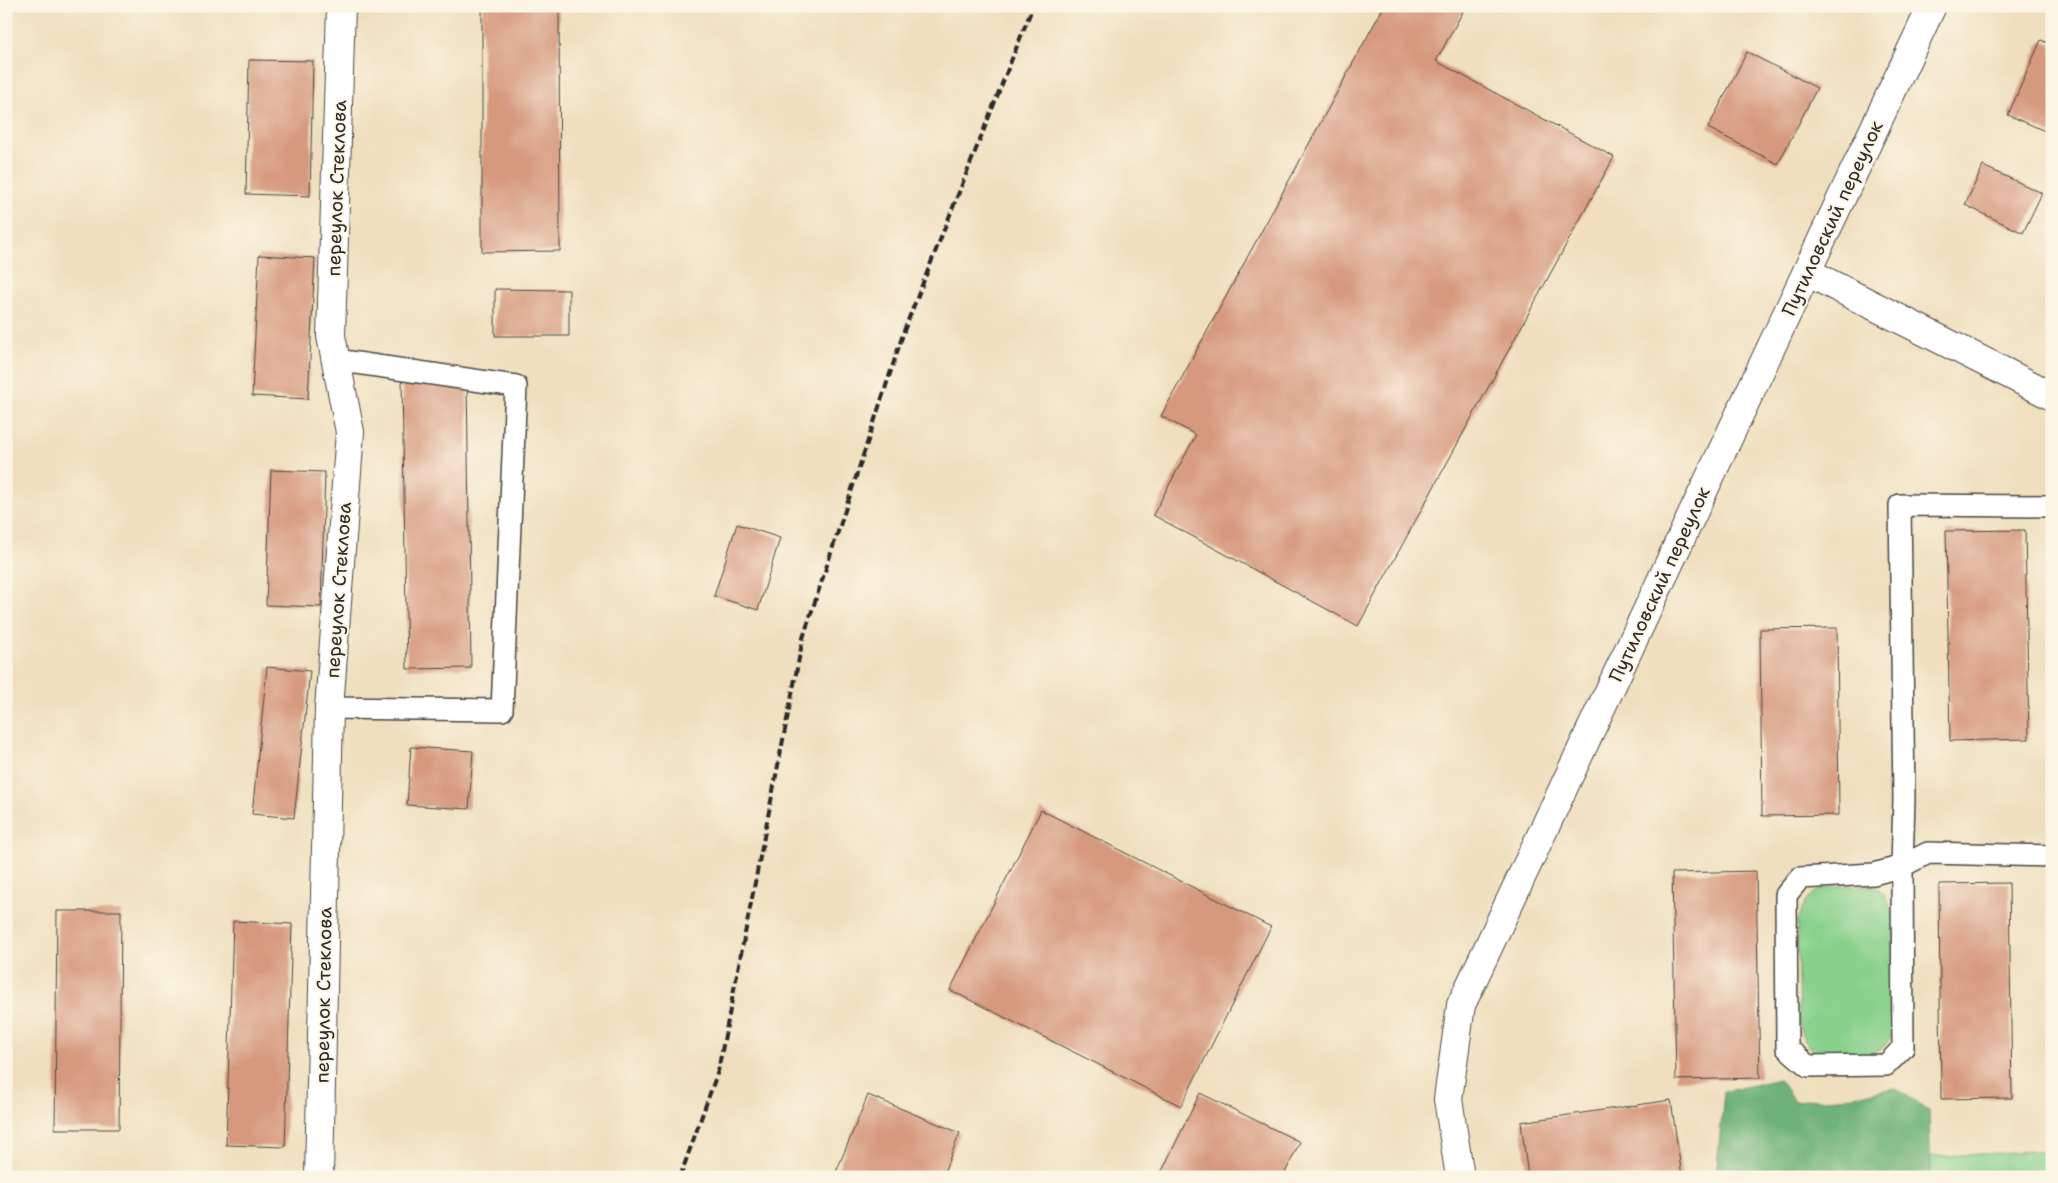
<svg xmlns="http://www.w3.org/2000/svg" width="2058" height="1183" viewBox="0 0 2058 1183" font-family="'Shantell Sans',sans-serif">
<style>
.green{fill:#88d08b;stroke:#5a7e5b}
.forest{fill:#6eb277;stroke:#4c6e51}
.building{fill:#d6997e}
.lines{fill:none;stroke-linecap:round;stroke-linejoin:round}
.service-casing{stroke:#484641;stroke-width:24}
.minor-casing{stroke:#484641;stroke-width:30}
.secondary-casing{stroke:#484641;stroke-width:30}
.service{stroke:#fff;stroke-width:21}
.minor{stroke:#fff;stroke-width:28}
.secondary{stroke:#fff;stroke-width:28}
.rail{stroke:#2b2b2b;stroke-width:4;stroke-dasharray:8 4;stroke-linecap:butt}
.labels{text-anchor:middle;stroke-width:4;stroke-linejoin:round;paint-order:stroke}
.street-label{font-size:19px;fill:#2b2b2b;stroke:#fcf5e5}
</style>
<rect width="100%" height="100%" fill="#fcf5e5"/>
<filter id="ink" filterUnits="userSpaceOnUse"><feTurbulence type="fractalNoise" baseFrequency=".02" numOctaves="2"/><feDisplacementMap in="SourceGraphic" scale="10" xChannelSelector="R" yChannelSelector="G"/><feConvolveMatrix kernelMatrix="1 2 1 2 8 2 1 2 1" color-interpolation-filters="sRGB"/></filter>
<filter id="wash" filterUnits="userSpaceOnUse"><feTurbulence type="fractalNoise" baseFrequency=".0096" numOctaves="4" result="noise"/><feDisplacementMap in="SourceGraphic" scale="20" xChannelSelector="R" yChannelSelector="G"/><feGaussianBlur stdDeviation="1.12" result="paint"/><feColorMatrix in="noise" values="0 0 0 0 0 0 0 0 0 0 0 0 0 0 0 0 0 1.4 0 .05"/><feComposite in="paint" operator="in"/></filter>
<g filter="url(#wash)">
<rect width="100%" height="100%" fill="#efdfbe"/>
<path class="green" d="M1875,886L1885,895L1891,909L1894,928V1032C1881,1055 1869,1056 1845,1057C1839,1057 1830,1058 1825,1057C1810,1054 1802,1038 1799,1025L1797,923C1809,877 1837,887 1875,886Z
M2051,1150V1177H1931L1930,1157Z"/>
<path class="forest" d="M1779,1079L1794,1101L1841,1098L1896,1088L1929,1111L1931,1177H1716L1724,1092Z"/>
<g id="blocks">
<path class="building" d="M482,6H559L560,251L482,252Z
M1384,6H1466L1436,61L1614,157L1358,626L1153,515L1196,435L1161,416Z
M2041,40L2052,45V134L2008,115Z
M1747,52L1817,88L1778,164L1708,128Z
M249,60L313,61L310,196L246,194Z
M1983,166L2042,193L2023,233L1965,205Z
M259,255L315,258L308,399L252,396Z
M495,289L569,290V336H495Z
M467,379L471,668L407,669L402,380Z
M271,470L325,472L321,607L266,605Z
M737,524L780,538L758,610L714,596Z
M2025,530L2029,739L1950,741L1946,531Z
M1837,628L1839,815L1762,816L1760,629Z
M267,667L310,671L294,818L252,814Z
M411,747L473,751L469,809L407,805Z
M1041,810L1271,927L1181,1106L950,990Z
M1756,871L1760,1078L1676,1080L1672,873Z
M2009,883L2012,1098L1941,1099L1939,884Z
M57,911H121L119,1129H55Z
M233,921L292,924L285,1147L226,1145Z
M1200,1093L1300,1142L1283,1177H1159Z
M868,1095L960,1133L942,1177H834Z
M1671,1100L1682,1177H1528L1521,1122Z"/>
</g>
</g>
<g filter="url(#ink)">
<use href="#blocks" fill-opacity="0" stroke="#484641" stroke-width="1"/>
<g class="lines">
<g class="service-casing">
<path id="service" d="M2052,506L1900,505L1904,799L1902,866L1903,1048L1886,1065L1808,1066L1787,1048L1786,895L1800,878L1874,874L1902,866L1928,853L2052,856
M329,708L502,710L516,386L336,360"/>
</g>
<g class="minor-casing">
<path id="minor" d="M1807,272L2052,396
M319,1177L329,708L350,432L331,336L341,6"/>
</g>
<g class="secondary-casing">
<path id="secondary" d="M1460,1177L1448,1099L1461,1005L1932,6"/>
</g>
<use href="#service" class="service"/>
<use href="#minor" class="minor"/>
<use href="#secondary" class="secondary"/>
<path class="rail" d="M680,1177L718,1071L803,638L905,328L1031,11L1034,6"/>
</g>
</g>
<g class="labels">
<g class="street-label">
<text transform="translate(336 188) rotate(-88)" y="7">переулок Стеклова</text>
<text transform="translate(1832 218) rotate(-65)" y="7">Путиловский переулок</text>
<text transform="translate(1659 584) rotate(-65)" y="7">Путиловский переулок</text>
<text transform="translate(338 590) rotate(-86)" y="7">переулок Стеклова</text>
<text transform="translate(323 995) rotate(-89)" y="7">переулок Стеклова</text>
</g>
</g>
<rect width="2058" height="1183" fill="none" stroke="#fcf5e5" stroke-width="25"/>
</svg>
